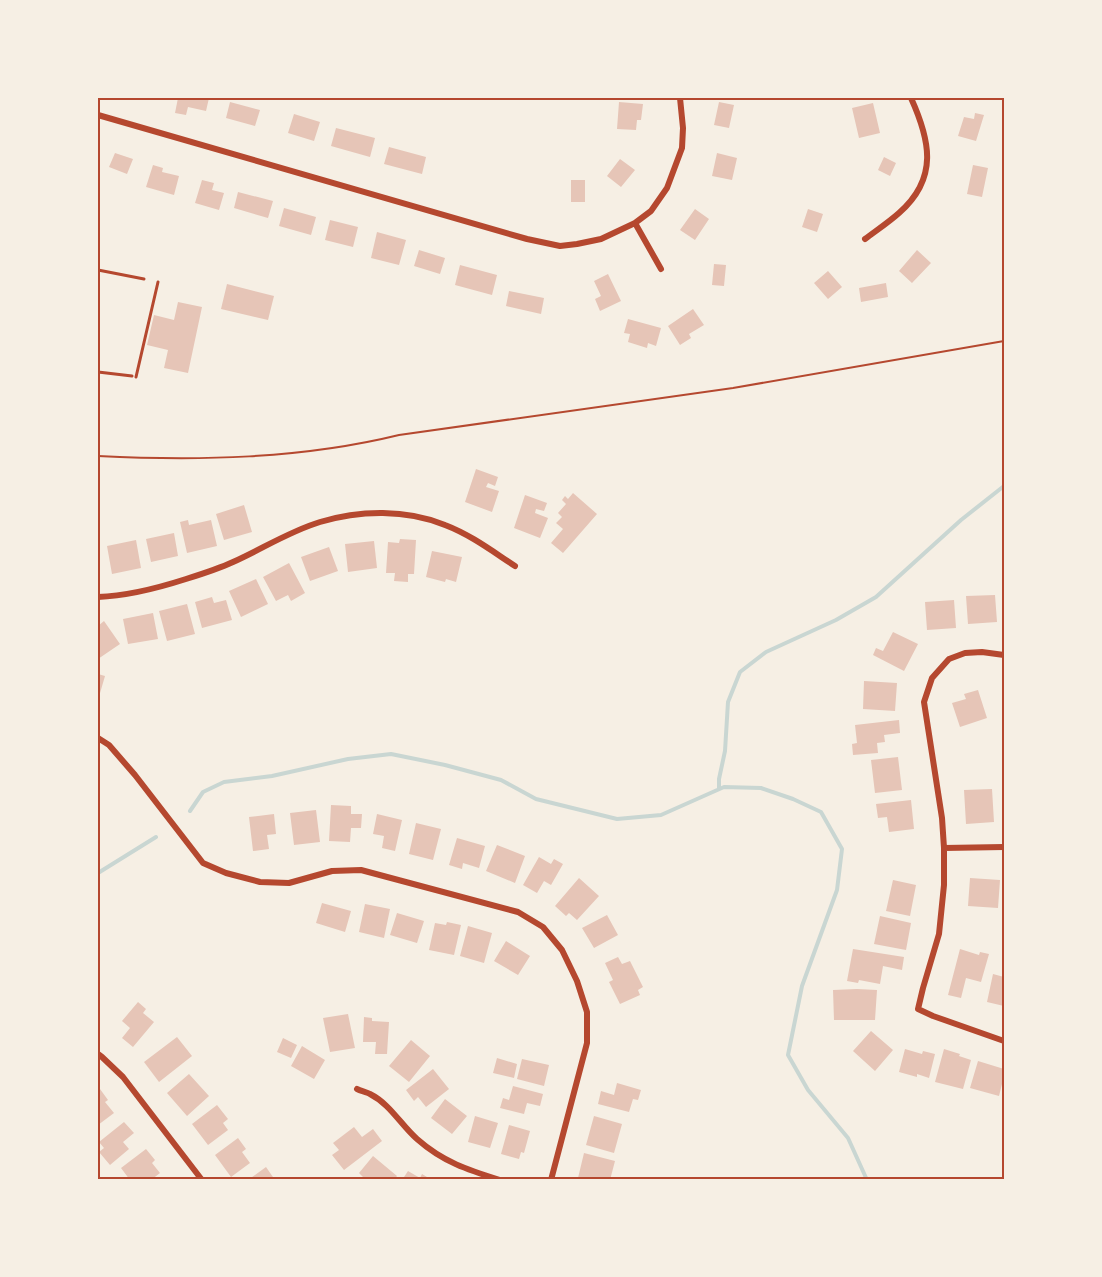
<svg xmlns="http://www.w3.org/2000/svg" width="1102" height="1277" viewBox="0 0 1102 1277" font-family="'IBM Plex Serif',serif">
<style>
.lines{fill:none;stroke-linecap:round;stroke-linejoin:round}
.stream{stroke:#c9d6d2;stroke-width:4}
.building{fill:#e6c5b7}
.path{stroke:#b5482f;stroke-width:2}
.service{stroke:#b5482f;stroke-width:3}
.minor{stroke:#b5482f;stroke-width:6}
.neatline{fill:none;stroke:#b5482f;stroke-width:2}
</style>
<rect width="100%" height="100%" fill="#f6efe4"/>
<g class="lines">
<path class="stream" d="M719,789V779L725,751L728,702L740,672L766,652L836,620L876,597L961,520L1004,486
M190,811L203,792L224,782L272,776L348,759L391,754L445,765L501,780L536,799L617,819L661,815L724,787L761,788L793,799L821,812L842,849L837,890L802,986L788,1055L808,1090L848,1138L867,1180
M98,873L156,837"/>
</g>
<path class="building" d="M178,98H209L206,111L188,107L186,115L175,113Z
M230,102L260,110L255,126L226,118Z
M619,102L643,104L641,120H637L636,130L617,129Z
M719,102L734,105L729,128L714,125Z
M873,103L880,133L859,138L852,108Z
M975,113L984,115L976,141L958,136L964,117L974,119Z
M294,114L320,122L314,141L288,133Z
M336,128L375,138L370,157L331,146Z
M389,147L426,157L422,174L384,164Z
M115,153L133,159L127,174L109,167Z
M717,153L737,158L732,180L712,176Z
M884,157L896,163L890,176L878,170Z
M620,159L635,170L621,187L607,176Z
M153,165L163,168L162,172L179,176L174,195L146,187Z
M973,165L988,168L982,197L967,194Z
M202,180L214,183L212,190L224,193L219,210L195,203Z
M571,180H585V202H571Z
M238,192L273,201L268,218L234,208Z
M284,208L316,217L311,235L279,226Z
M695,209L709,219L695,240L680,230Z
M808,209L823,214L817,232L802,227Z
M330,220L358,227L353,247L325,240Z
M377,232L406,240L399,265L371,258Z
M419,250L445,258L440,274L414,266Z
M917,250L931,263L912,283L899,271Z
M714,264L726,265L724,286L712,285Z
M460,265L497,275L492,295L455,285Z
M828,271L842,287L828,299L814,283Z
M608,274L621,301L600,311L595,299L601,296L594,281Z
M886,283L888,297L861,302L859,288Z
M227,284L274,296L268,320L221,309Z
M509,291L544,298L541,314L506,306Z
M178,302L202,307L188,373L164,368L168,350L147,345L154,315L174,320Z
M693,309L704,325L689,334L691,338L680,345L668,326Z
M628,319L661,328L656,346L648,343L647,348L628,342L630,334L624,333Z
M476,469L498,477L495,486L488,483L486,487L499,491L492,512L465,502Z
M573,493L597,514L563,553L551,543L563,529L556,523L562,517L558,513L566,504L562,500L565,496L568,499Z
M525,495L547,503L544,511L536,509L535,513L548,518L540,538L514,528Z
M244,505L252,532L224,540L216,514Z
M188,520L189,525L211,520L217,546L187,553L180,522Z
M174,533L178,556L151,562L146,539Z
M400,539L416,540L414,574H408V582L394,581L395,573H386L388,542L399,543Z
M136,540L141,568L112,574L107,546Z
M374,541L377,568L348,572L345,544Z
M329,547L338,571L310,581L301,557Z
M432,551L462,557L456,582L446,579L445,582L426,577Z
M289,563L305,593L291,601L288,595L276,601L263,577Z
M256,579L268,604L241,617L229,591Z
M995,595L997,622L968,624L966,596Z
M212,597L214,603L226,600L232,620L202,628L195,602Z
M954,600L956,628L927,630L925,602Z
M187,604L195,634L167,641L159,611Z
M153,613L158,639L128,644L123,619Z
M104,621L120,644L98,659V626Z
M893,632L918,644L904,671L873,655L876,648L883,651Z
M98,674L105,676L98,700Z
M864,681L897,683L895,711L863,709Z
M978,690L987,718L960,727L952,703L966,699L964,694Z
M899,720L900,733L884,735L885,742L877,743L878,753L853,755L852,744L857,743L855,725Z
M898,757L902,790L875,793L871,760Z
M992,789L994,822L966,824L964,790Z
M911,800L914,829L889,832L887,817L878,818L876,804Z
M331,805L351,806V814H362L361,828H351L350,842L329,841Z
M316,810L320,842L294,845L290,813Z
M274,814L276,834L267,835L269,849L253,851L249,817Z
M377,814L402,820L395,851L382,848L384,836L373,834Z
M416,823L441,829L433,860L409,854Z
M457,838L485,846L479,868L463,863L462,869L449,865Z
M497,845L525,856L515,883L486,871Z
M539,857L551,864L554,859L563,864L551,885L544,881L537,893L523,885Z
M579,878L599,896L577,920L569,913L566,916L555,906Z
M970,878L1000,880L998,908L968,906Z
M893,880L916,885L910,916L886,911Z
M322,903L351,911L345,932L316,923Z
M365,904L390,909L384,938L359,932Z
M397,913L424,921L417,943L390,935Z
M607,915L618,935L594,948L582,928Z
M880,916L911,923L906,950L874,944Z
M447,922L461,925L454,955L429,950L435,923L446,925Z
M468,926L492,933L484,963L460,956Z
M506,941L530,956L518,975L494,961Z
M853,949L904,957L902,970L883,966L880,984L859,980L858,983L847,981Z
M960,949L979,955L980,952L989,954L981,982L966,978L961,998L948,995Z
M618,957L622,964L630,961L643,987L638,990L640,995L620,1004L609,982L613,980L605,963Z
M993,974L1004,977V1006L987,1002Z
M857,989L877,990L875,1020H834L833,990Z
M138,1002L146,1009L143,1013L154,1022L133,1047L122,1038L130,1028L122,1021Z
M348,1014L355,1048L330,1052L323,1018Z
M364,1017L372,1018V1021L389,1022L387,1054H375L376,1042H363Z
M871,1031L893,1050L875,1071L853,1051Z
M177,1037L192,1056L159,1082L144,1062Z
M283,1038L297,1045L291,1058L277,1052Z
M411,1040L430,1056L409,1082L389,1066Z
M302,1046L325,1060L314,1079L291,1066Z
M905,1049L922,1054L923,1051L935,1054L929,1078L917,1074V1077L899,1072Z
M944,1049L960,1054L959,1056L971,1060L963,1089L935,1082Z
M497,1058L517,1064L514,1078L493,1073Z
M522,1059L549,1065L544,1086L517,1079Z
M978,1061L1004,1069V1076L999,1096L970,1088Z
M433,1069L449,1089L426,1107L418,1097L414,1101L406,1090Z
M189,1074L209,1096L187,1116L167,1093Z
M617,1083L641,1090L638,1100L633,1099L629,1112L598,1104L601,1091L614,1095Z
M513,1086L543,1094L540,1106L527,1103L524,1114L500,1108L503,1098L509,1100Z
M100,1089L108,1100L105,1102L114,1113L98,1125V1091Z
M445,1099L467,1116L452,1134L431,1118Z
M217,1105L228,1119L223,1123L228,1130L208,1145L192,1124Z
M475,1116L498,1123L490,1148L468,1142Z
M594,1116L622,1124L614,1153L586,1145Z
M124,1122L134,1133L123,1142L129,1149L110,1165L99,1152L104,1148L99,1142Z
M509,1125L530,1131L524,1153L521,1152L519,1159L501,1154Z
M354,1127L362,1137L373,1129L382,1141L344,1170L332,1155L339,1150L333,1143Z
M238,1138L246,1149L242,1152L250,1163L231,1177L215,1155Z
M146,1149L155,1160L152,1163L160,1173L151,1180H130L121,1168Z
M584,1153L615,1161L610,1180H582L578,1178Z
M373,1156L397,1176L394,1180H366L359,1173Z
M266,1167L275,1180H248Z
M408,1171L420,1178L422,1174L432,1180H402Z"/>
<g class="lines">
<path class="path" d="M98,456C198,461 301,459 399,435L733,388L1004,341"/>
<path class="service" d="M98,270L144,279
M98,372L132,376
M136,377L158,282"/>
<path class="minor" d="M98,115L527,239L560,246L577,244L601,239L635,223L651,211L667,188L682,148L683,128L680,98
M635,223L661,269
M865,239C877,230 889,222 899,213C939,178 930,140 911,98
M98,597C128,596 158,588 186,579C202,574 218,569 233,562C262,549 290,531 320,522C360,510 406,509 445,525C471,535 492,551 515,566
M1004,655L982,652L965,653L949,659L932,678L924,702L942,818L944,848V885L939,934L923,988L918,1009L933,1016L1004,1041
M98,738L109,745L135,775L203,863L226,873L260,882L289,883L332,871L361,870L518,912L543,927L562,950L577,981L587,1012V1043L551,1180
M944,848L1004,847
M98,1054L102,1057L123,1077L202,1180
M357,1089C361,1091 367,1092 370,1094C390,1104 401,1125 417,1139C443,1162 468,1170 500,1180"/>
</g>
<rect width="1102" height="1277" fill="none" stroke="#f6efe4" stroke-width="198"/>
<rect x="99" y="99" width="904" height="1079" class="neatline"/>
</svg>
